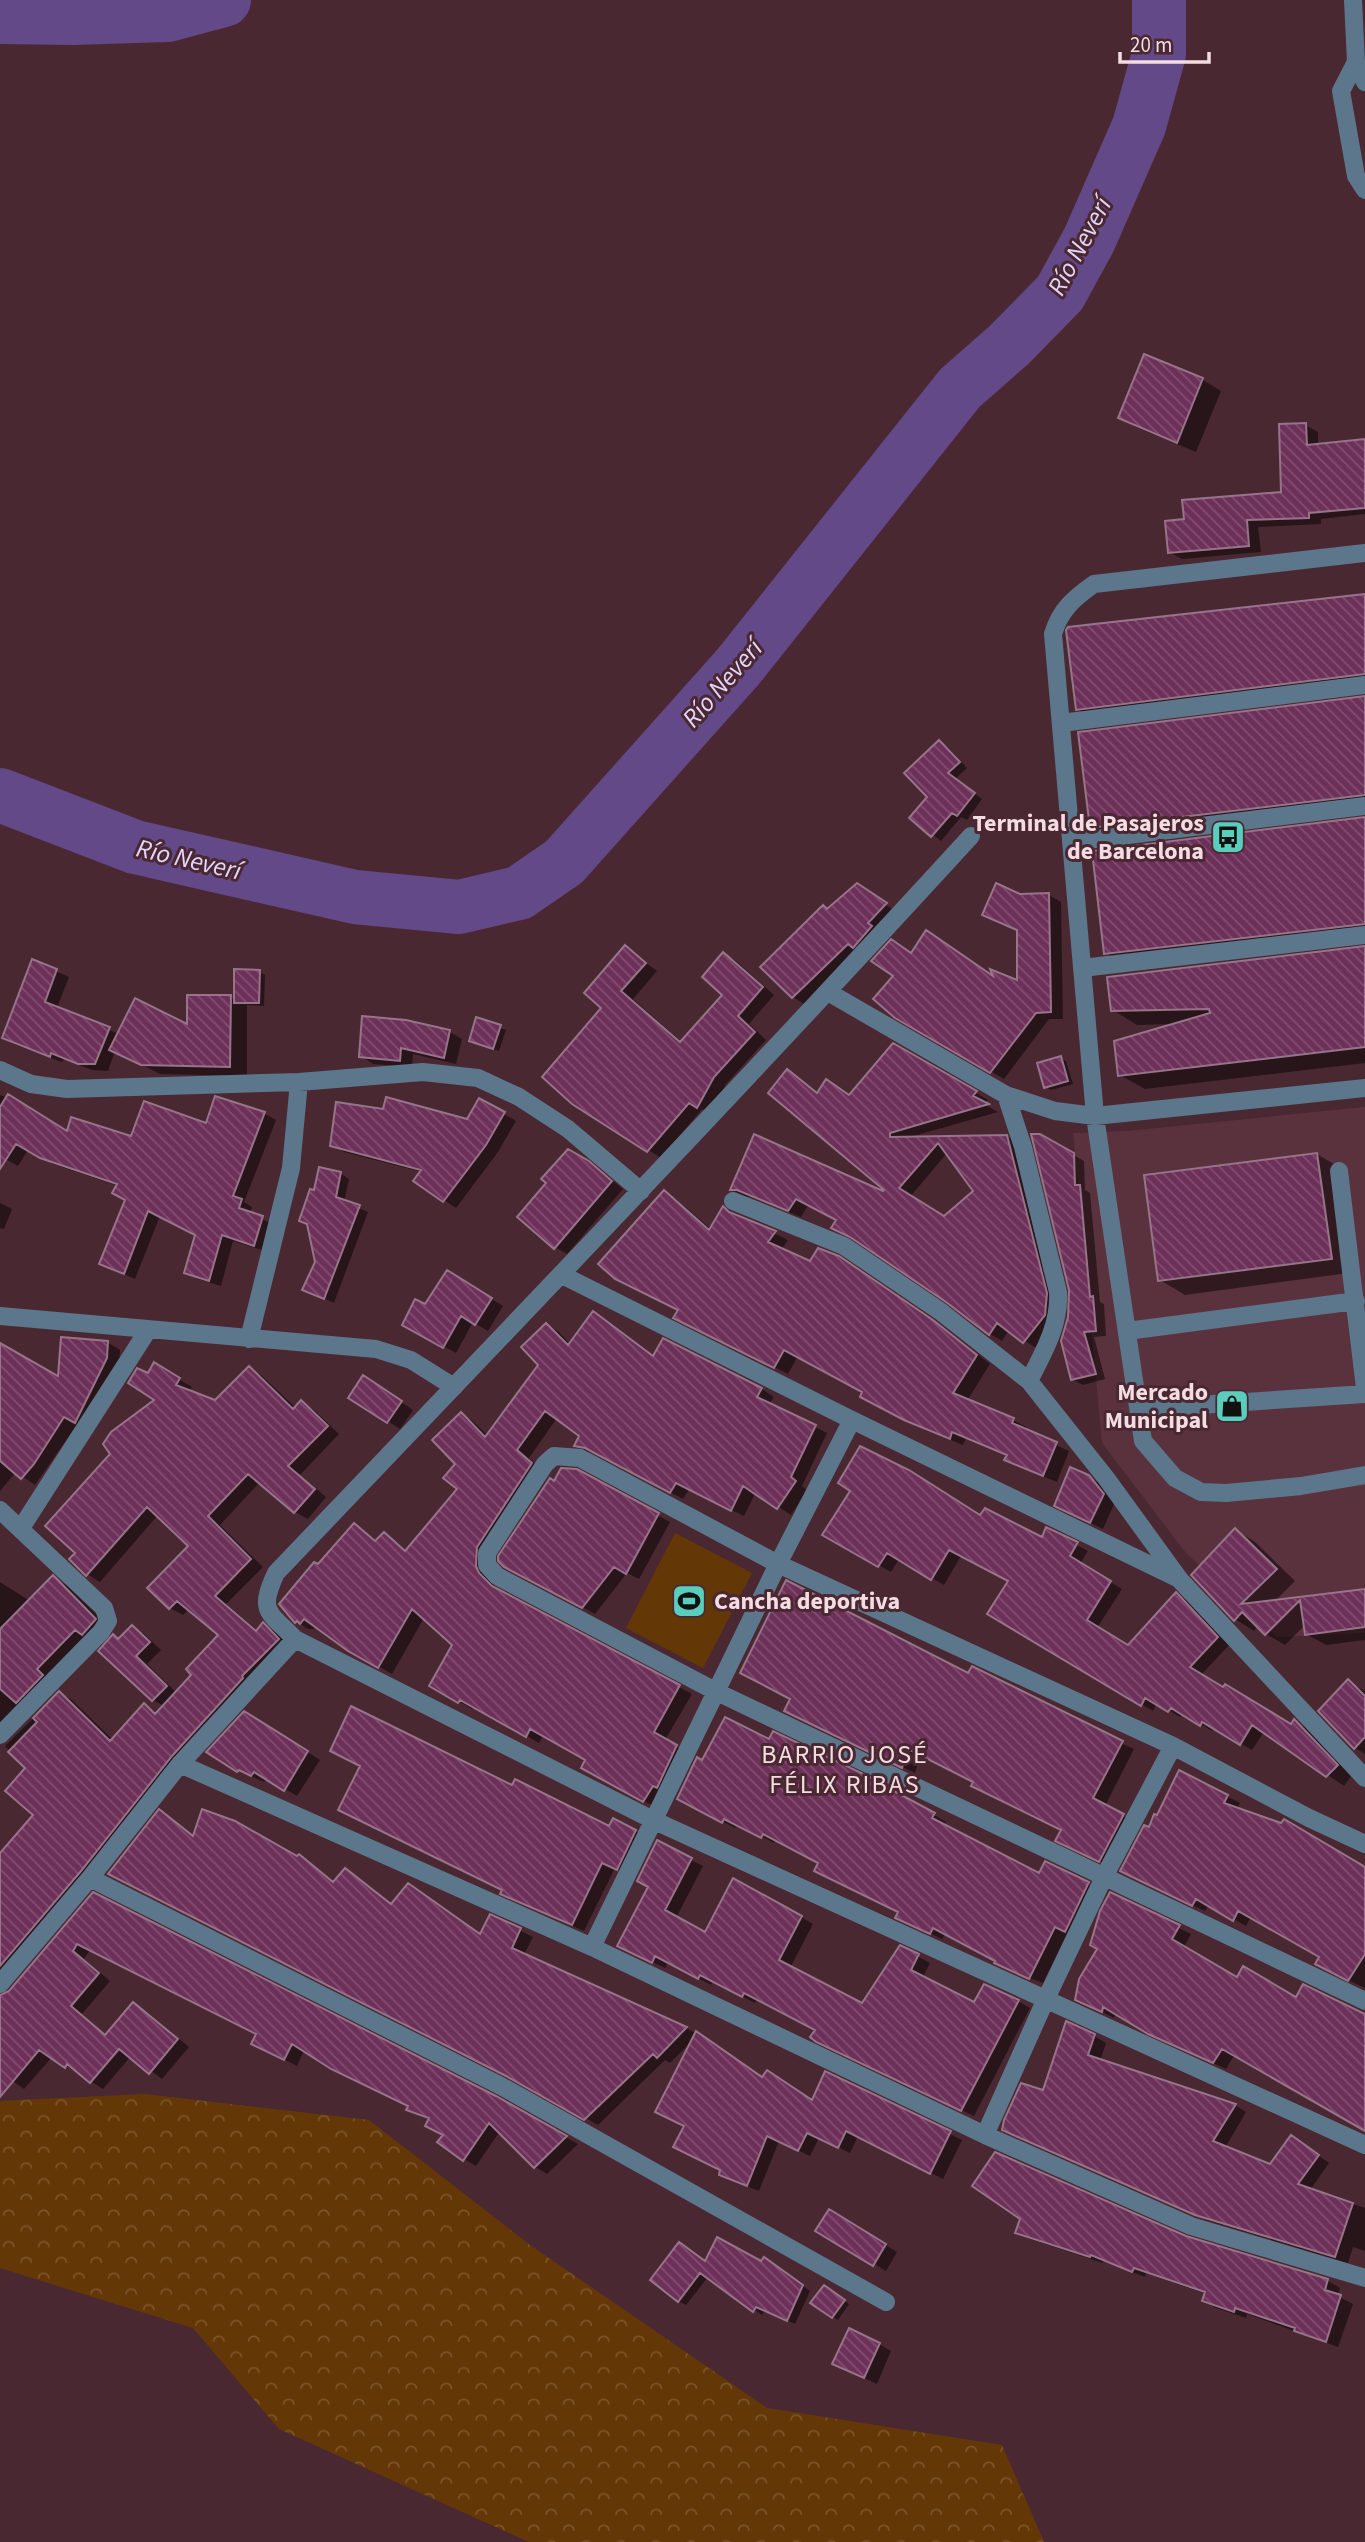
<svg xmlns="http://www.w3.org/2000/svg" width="1365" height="2542" viewBox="0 0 1365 2542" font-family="'Source Sans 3',sans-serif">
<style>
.built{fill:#5a323d}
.forest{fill:url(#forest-crowns)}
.pitch{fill:#643806}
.shadow{fill:#0007;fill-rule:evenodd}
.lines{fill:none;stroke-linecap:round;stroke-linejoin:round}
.river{stroke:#634987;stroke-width:54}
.building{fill:url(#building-back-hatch);stroke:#977489;stroke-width:2;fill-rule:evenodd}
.minor{stroke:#5c778c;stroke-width:18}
.labels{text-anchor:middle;stroke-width:6;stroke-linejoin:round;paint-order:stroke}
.poi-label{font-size:24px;font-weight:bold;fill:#f4dde2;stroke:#4a2832;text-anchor:end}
.water-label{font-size:26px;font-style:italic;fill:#e4d7fc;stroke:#4a2832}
.neighbourhood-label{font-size:26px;letter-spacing:2px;fill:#f4dde2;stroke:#4a2832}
</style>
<defs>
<pattern id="forest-crowns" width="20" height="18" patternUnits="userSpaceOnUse" patternTransform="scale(1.75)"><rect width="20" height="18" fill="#643806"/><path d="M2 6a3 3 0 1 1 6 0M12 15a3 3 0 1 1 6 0" fill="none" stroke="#7b542a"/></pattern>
<pattern id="building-back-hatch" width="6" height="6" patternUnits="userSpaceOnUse" patternTransform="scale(1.75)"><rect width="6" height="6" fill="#6d3059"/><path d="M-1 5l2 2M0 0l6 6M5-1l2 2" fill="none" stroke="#824e71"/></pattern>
</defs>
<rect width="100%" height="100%" fill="#4a2832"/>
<path class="built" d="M1365,1107V1633L1277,1637L1186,1553L1102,1443L1073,1133L1127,1131Z"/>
<path class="forest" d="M145,2094L369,2120L530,2245L767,2408L1002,2445L1044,2542H529L279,2429L193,2328L0,2268V2101Z"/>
<path class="pitch" d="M675,1533L752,1573L703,1668L626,1628Z"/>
<path class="shadow" d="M1145,356L1203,380L1221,391L1196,452L1138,428L1120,417Z
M1305,425L1318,432V445L1365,440V514L1321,519V524L1258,527L1261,552L1182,559L1169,552L1186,521L1283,494Z
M1365,596V690L1102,723L1077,709Z
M1365,698V811L1116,842L1091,827Z
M939,742L948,747L967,768L955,779L982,799L967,820L961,817L941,841L911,817L929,797Z
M1365,819V940L1131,967L1106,953Z
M868,893L896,912L804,1004L793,997L828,911Z
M1020,895H1049L1061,902L1063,1019H1049L1004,1079L896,1016L912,954L997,979L1019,983L1018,931L997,921Z
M625,947L657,971L633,999L682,1042L724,995V954L736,961L774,995L749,1024L766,1040L726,1084L710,1113L702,1109L661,1158L573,1102Z
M1365,948V1063L1145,1089L1120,1075L1175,1024L1137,1025L1113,1010Z
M33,961L69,977L57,1008L119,1034L188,1026L230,997L235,1000L260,972L265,975L264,1006L247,1005V1076L160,1074L115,1051L108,1071L92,1070L64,1059L62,1062L16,1045L4,1038Z
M477,1019L506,1030L499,1051L476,1043Z
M450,1032L462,1039L456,1064L413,1054L412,1067L373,1064L361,1056Z
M894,1045L988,1100L984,1104L998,1112L910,1137L1007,1136L1019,1144L1058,1301L1036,1348L1009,1330L1002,1341L990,1334L839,1220L809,1204L801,1217L751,1197L744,1196L732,1190L884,1194L887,1189L788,1071L818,1094L850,1096ZM947,1153L975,1191L945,1218L910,1197Z
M1060,1058L1066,1061L1073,1084L1051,1090L1046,1087Z
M0,1095L14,1100L68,1134L132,1139L207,1125L216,1098L265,1114L276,1120L244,1202L252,1207L250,1214L274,1224L265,1251L233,1241L221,1286L198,1279L186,1272L197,1235L160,1216L135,1279L101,1264L127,1200L118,1186L53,1164L28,1150L18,1166L0,1156Z
M480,1100L516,1121L498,1152L456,1208L416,1181L422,1172L344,1152L332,1145L468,1121Z
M1040,1136L1084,1161L1085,1190L1090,1193L1100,1302L1104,1304L1106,1336L1094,1337L1105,1379L1083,1385L1072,1379L1069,1318L1071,1289Z
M568,1151L601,1171L623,1189L567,1254L555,1247L548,1183Z
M1317,1154L1342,1169L1356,1272L1185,1295L1160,1280Z
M340,1173L349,1179L344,1202L368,1212L334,1303L305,1290L317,1262L315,1192Z
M664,1192L677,1200L711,1229L724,1208L788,1240L781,1250L811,1263L852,1266L947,1330L990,1364L967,1401L1013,1420L1026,1427L1025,1431L1069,1451L1057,1482L1020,1467L1007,1459L1008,1456L966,1438L963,1445L919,1427L875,1404L864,1392L798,1356L788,1374L689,1325L679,1310Z
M0,1203L12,1209L4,1229L0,1228Z
M447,1272L503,1306L488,1331L473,1322L456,1353L404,1324L425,1306Z
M546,1325L559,1332L570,1344L654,1357L663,1340L762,1389L774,1397L769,1404L827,1433L802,1486L807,1490L791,1515L756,1492L744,1516L689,1489L683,1499L600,1454L588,1452L576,1445L582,1436L557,1418L529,1458L544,1471L490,1554V1581L503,1594L692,1694L665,1740L689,1754L657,1808L583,1768L588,1760L544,1734L539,1743L474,1706L472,1709L431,1685L454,1645L424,1618L392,1674L349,1649L317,1626L313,1629H308L296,1621L318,1566L354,1525L377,1541L384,1534L407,1551L459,1489L457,1464L461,1414L473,1421L488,1436L541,1364Z
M107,1342L120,1350L119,1365L88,1428L78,1423L35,1485L16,1472L0,1491V1345L60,1379Z
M155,1365L192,1387L189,1392L216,1402L250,1368L262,1376L296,1408L302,1403L314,1410L339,1434L300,1475L326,1497L308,1519L295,1512L260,1482L220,1525L263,1567L226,1604L258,1631L263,1625L276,1632L290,1647L0,1975V1855L35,1815L27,1768L5,1746L59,1693L72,1700L113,1740L144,1706L157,1713L164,1706L153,1700L114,1636L120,1640L132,1627L144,1634L161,1650L147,1664L177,1693L194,1675L221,1635L189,1609L183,1615L170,1608L191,1546L158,1515L100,1582L87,1574L78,1553L158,1400L148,1375Z
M376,1385L413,1410L400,1429L351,1397Z
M576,1471L670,1522L639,1579L627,1573L595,1614L518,1573L555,1483Z
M1088,1477L1102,1484L1115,1502L1103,1529L1069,1512Z
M981,1517L1042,1540L1047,1529L1088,1551L1080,1564L1122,1589L1097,1628L1128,1647L1176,1594L1188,1601L1229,1645L1201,1675L1292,1726L1295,1722L1306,1728L1351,1776L1344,1786L1264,1732L1252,1750L1214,1728L1212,1731L1183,1713L1180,1717L1157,1703L1153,1711L990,1614L1010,1581L961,1556L944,1585L899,1559L891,1572L824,1534Z
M1236,1530L1255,1542L1295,1581L1274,1602L1365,1590V1640L1326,1645L1306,1634L1305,1625L1285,1645L1266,1634L1258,1626L1254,1631L1235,1619Z
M53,1578L66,1585L107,1625L0,1738V1582L30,1601Z
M969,1675L1134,1749L1105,1806L1135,1823L1112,1867L1070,1847L1063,1830L921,1754L915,1773L798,1717Z
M1348,1682L1365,1691V1754L1355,1748Z
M257,1720L320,1760L297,1796L267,1778L264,1782L238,1770Z
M770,1742L894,1791L946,1822L944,1826L1039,1876L1088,1884L1100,1891L1068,1932L1043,1983L1009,1970L997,1961L946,1933L942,1939L910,1924L900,1912L820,1863L776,1840L774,1843L737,1824L735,1828L691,1805L703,1762Z
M1180,1772L1240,1803L1237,1809L1365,1869V1988L1329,1971L1321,1957L1251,1916L1246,1926L1209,1905L1205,1911L1134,1878L1150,1829Z
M159,1811L194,1836L298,1858L299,1856L335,1882L345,1870L392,1905L481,1935L491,1916L533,1937L524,1955L686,2028L708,2040L764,2078L813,2102L826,2073L962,2140L943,2179L858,2136L850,2153L819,2138L810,2156L779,2141L759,2191L733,2181L721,2174L722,2170L686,2126L693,2040L670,2063L665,2060L598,2125L520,2082Z
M614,1820L648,1838L629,1876L615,1868L584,1931L514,1900L610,1828Z
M691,1860L703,1866L676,1918L706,1934L801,1917L813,1924L790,1968L862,2005L900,1947L930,1963L923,1977L975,2004L1018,2001L1030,2008L974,2116L831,2048L817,2029L757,1999L755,2003L713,1981L711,1985L668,1962L665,1968L632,1953Z
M93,1894L495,2098L578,2144L547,2174L535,2167L500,2131L476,2166L464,2159L430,2120L409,2110L410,2107L304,2050L297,2066L266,2050L258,2034L90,1950L84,1959L110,1981L82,2014L107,2036L134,2004L146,2011L189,2047L162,2079L131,2056L103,2089L52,2057L24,2089L0,2072V2016Z
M1111,1894L1191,1934L1184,1947L1238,1979L1297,1999L1365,2014V2131L1235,2054L1226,2069L1163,2040L1116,2012L1114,2018L1077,1999L1099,1948Z
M1094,2036L1106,2043L1100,2061L1235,2105L1246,2112L1225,2148L1271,2166L1303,2144L1329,2163L1310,2190L1365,2208V2251L1353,2247L1348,2263L1209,2221L1016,2136L1045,2092Z
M830,2211L897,2252L886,2271L818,2230Z
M1017,2232L1186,2238L1328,2281L1340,2288L1337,2296L1353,2304L1338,2347L1247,2314L1246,2318L1216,2308L1204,2301L1206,2294L1146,2273L1145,2277L1103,2261V2263L1030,2239Z
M706,2262L772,2264L810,2291L795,2324L765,2310L762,2315L708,2277L686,2305L678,2301Z
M829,2290L849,2304L838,2320L833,2317Z
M879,2344L891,2351L877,2384L847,2370Z"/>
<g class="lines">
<path class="river" d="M0,17L73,18L168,15L224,0
M0,795L135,847L355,897L459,907L519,893L564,862L738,667L960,388L1009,345L1060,293L1089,240L1139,126L1159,54V0"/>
</g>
<path class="building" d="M1144,354L1203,378L1177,443L1118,418Z
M1306,423L1307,445L1365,439V508L1309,513V518L1247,520L1249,546L1168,553L1165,521L1184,519L1182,500L1281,492L1279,424Z
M1365,594V674L1076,710L1066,630L1068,627Z
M1365,696V795L1090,828L1078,732Z
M939,740L960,762L948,773L975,793L957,816L952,813L931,837L909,818L927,797L904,773Z
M1365,817V924L1104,954L1092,851Z
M857,883L887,903L868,923L872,926L853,948L848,944L792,998L760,967L823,905L827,909Z
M996,883L1020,894L1049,893L1051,1012L1036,1013L990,1073L895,1018L873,999L893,976L871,961L891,939L911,953L926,930L993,976L990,969L1017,980V930L982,915Z
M625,945L646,963L621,991L680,1042L722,995L702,977L723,952L763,987L738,1016L755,1032L714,1077L697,1108L689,1103L647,1152L572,1104L542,1077L601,1008L584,993Z
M1365,946V1047L1118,1076L1114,1041L1210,1013L1209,1009L1111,1011L1107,977Z
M32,959L57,969L45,1002L110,1027L95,1064H78L51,1053L50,1057L2,1038Z
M234,969L260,970L259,1003H234Z
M187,995H231L230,1067L141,1065L109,1050L135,998L187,1024Z
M362,1016L406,1020L450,1030L444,1058L401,1048L400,1061L359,1057Z
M476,1017L501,1025L493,1049L469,1041Z
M893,1043L977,1091L973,1096L989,1104L890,1133V1137L1007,1135L1047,1293L1045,1315L1023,1343L997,1323L989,1335L946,1302L850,1237L831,1228L836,1220L796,1199L788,1211L737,1190H730L754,1134L883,1191L884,1190L768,1093L787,1069L817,1093L826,1079L849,1095ZM938,1143L973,1191L944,1216L899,1188Z
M1061,1056L1068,1081L1044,1088L1037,1063Z
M8,1094L67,1131L71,1117L131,1136L144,1101L206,1123L215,1096L265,1112L233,1196L242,1199L239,1208L263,1216L254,1246L222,1235L209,1281L184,1273L195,1235L148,1211L124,1274L99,1264L125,1200L112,1193L117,1184L40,1158L16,1144L0,1169V1107Z
M386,1097L467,1119L479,1098L505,1112L486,1145L443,1202L413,1181L421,1170L330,1146L336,1102L383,1109Z
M1031,1134H1040L1074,1153L1075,1185H1080L1090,1297L1093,1296L1096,1331L1084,1332L1096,1374L1071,1380L1061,1341L1068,1317L1069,1290Z
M568,1149L589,1161L612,1181L554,1249L517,1217L546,1183L541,1179Z
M1317,1153L1332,1259L1158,1281L1144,1175Z
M319,1167L341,1172L336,1197L360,1205L324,1299L302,1290L315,1262L307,1224L299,1221L310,1189L314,1190Z
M664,1190L709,1230L723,1206L729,1212L776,1231L768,1242L810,1261L818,1248L839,1256L933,1320L977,1355L953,1393L1014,1418L1012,1423L1057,1442L1043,1476L1004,1460L1007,1455L952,1432L950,1439L904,1420L860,1397L862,1392L784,1350L774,1368L673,1318L678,1310L615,1279L598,1264Z
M447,1270L492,1298L475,1325L461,1316L443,1348L402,1325L415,1299L425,1304Z
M593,1311L653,1356L663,1338L762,1388L757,1397L816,1425L791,1477L796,1481L777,1509L743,1486L731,1511L676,1483L670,1493L585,1448L574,1446L579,1436L545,1411L517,1450L532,1463L477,1547L476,1566L479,1573L492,1586L680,1685L654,1732L677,1745L657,1788L653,1786L643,1802L581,1768L585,1760L530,1729L526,1737L460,1700L458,1703L429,1686L452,1645L412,1609L378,1668L348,1651L304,1619L300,1624L297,1621L295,1623L279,1604L314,1562L318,1564L354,1523L375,1541L384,1532L405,1551L457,1489L443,1478L455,1464L432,1440L461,1412L485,1437L538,1365L521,1347L546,1323L568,1345Z
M61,1337L108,1341L107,1358L75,1423L64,1417L34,1464L21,1479L0,1461V1343L58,1376Z
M154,1362L180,1378L176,1385L215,1400L249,1366L293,1409L301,1400L328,1426L288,1466L315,1489L294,1513L248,1474L208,1516L251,1559L215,1596L256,1631L263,1622L279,1639L242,1676L243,1678L172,1756L81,1871L0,1966V1853L33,1815L5,1791L25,1768L8,1752L37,1722L33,1718L59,1691L110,1741L144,1703L155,1714L191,1675L186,1669L218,1635L177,1601L169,1609L147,1588L188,1546L147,1507L86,1576L69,1559L75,1553L45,1526L110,1454L103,1444L111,1432L154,1400L128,1383L137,1368L148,1373Z
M363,1375L402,1401L387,1423L348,1398Z
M860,1446L909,1470L980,1515L985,1508L1042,1537L1046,1527L1078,1542L1070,1556L1111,1581L1087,1620L1128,1645L1176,1592L1218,1637L1190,1667L1223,1687L1225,1684L1291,1724L1294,1719L1338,1765L1326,1777L1252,1725L1240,1745L1202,1722L1200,1726L1171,1708L1168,1712L1145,1698L1141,1706L987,1614L1008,1581L949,1550L931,1580L887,1553L878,1567L822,1535L850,1491L838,1483Z
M1070,1467L1089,1475L1104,1494L1090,1523L1054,1506Z
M561,1468L577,1469L659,1513L626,1574L614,1567L582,1608L504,1567L498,1561V1556L550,1478L554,1481Z
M1235,1528L1277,1569L1241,1604L1365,1589V1627L1305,1635L1300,1600L1265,1635L1242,1612L1234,1621L1191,1575Z
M53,1575L96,1619L82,1635L75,1630L37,1669L43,1675L16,1703L0,1689V1629Z
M786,1580L968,1673L972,1666L1123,1741L1093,1798L1124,1814L1099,1862L1055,1841L1061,1830L971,1786L973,1782L908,1749L902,1768L784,1711L790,1699L740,1673Z
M132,1625L150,1642L136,1656L167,1686L152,1701L98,1651L113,1634L118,1639Z
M1348,1679L1365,1696V1737L1354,1749L1318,1711Z
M351,1706L512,1785L515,1779L609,1826L613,1818L636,1830L617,1870L602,1863L572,1925L500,1894L502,1890L338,1810L360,1766L330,1751Z
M244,1711L308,1751L284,1791L254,1772L251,1776L239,1770L237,1772L206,1752Z
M725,1717L769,1739L773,1731L895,1789L894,1791L935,1813L932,1818L1039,1873L1045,1861L1089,1882L1065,1932L1055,1927L1029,1979L994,1963L995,1961L933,1928L930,1934L895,1918L898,1912L814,1871L818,1863L763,1834L761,1838L724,1819L722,1823L677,1799L697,1757L702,1760Z
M1179,1770L1228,1795L1224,1803L1281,1823L1284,1819L1365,1867V1954L1348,1981L1315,1964L1319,1957L1238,1911L1233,1921L1196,1899L1192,1906L1120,1871L1144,1825L1149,1827L1154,1814L1157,1815Z
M159,1809L193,1836L202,1809L235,1821L297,1856L299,1854L333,1882L345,1868L391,1904L408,1883L480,1934L490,1914L521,1928L512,1948L687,2027L657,2058L653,2054L584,2120L506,2076L108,1874Z
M657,1840L692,1858L665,1910L705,1932L733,1878L802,1916L779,1960L862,2003L900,1945L919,1954L911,1970L974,2002L984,1984L1019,2000L961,2111L816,2042L810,2037L815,2030L744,1993L742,1997L700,1975L698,1979L655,1956L652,1963L617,1946L648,1887L637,1881Z
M93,1892L496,2096L567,2136L534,2168L489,2123L463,2161L437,2142L443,2135L425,2126L429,2118L406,2110L408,2106L331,2069L292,2044L284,2060L251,2044L256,2034L77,1944L73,1951L99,1973L71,2006L105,2035L133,2002L178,2039L149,2074L119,2049L90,2083L67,2064L65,2068L39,2050L0,2097V1995L9,1991Z
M1110,1892L1180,1925L1172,1939L1237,1977L1243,1966L1296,1997L1303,1984L1365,2014V2131L1222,2049L1213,2063L1148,2034L1103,2007L1102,2012L1075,2000L1079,1979L1097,1949L1090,1945L1100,1911Z
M1066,2021L1095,2034L1088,2055L1236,2104L1213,2141L1270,2164L1291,2135L1319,2155L1298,2184L1353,2203L1335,2257L1195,2215L1002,2130L1004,2120L1021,2083L1043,2090Z
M696,2031L762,2077L767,2070L812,2100L825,2071L951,2131L930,2174L846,2131L838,2148L807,2133L798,2151L767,2136L747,2186L719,2175L720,2170L673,2147L684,2126L655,2112Z
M995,2152L1186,2236L1328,2279L1325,2290L1341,2295L1326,2342L1294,2331L1295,2328L1235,2308L1234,2312L1202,2301L1205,2292L1134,2268L1132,2272L1091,2255L1090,2257L1015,2233L1020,2219L972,2186Z
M829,2209L886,2244L873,2266L815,2231Z
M717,2237L761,2261L764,2257L803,2285L787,2321L756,2307L753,2312L700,2273L678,2302L650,2280L679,2242L705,2261Z
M824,2285L845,2300L832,2318L810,2303Z
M849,2328L880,2343L864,2378L832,2364Z"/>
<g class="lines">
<path class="minor" d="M1353,0L1356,62L1365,82
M1356,62L1341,91L1356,176L1365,190
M1365,553L1094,584C1074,598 1060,610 1053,634L1095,1116L1143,1441L1175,1478L1201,1492L1226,1493L1301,1486L1365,1475
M1061,723L1365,685
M971,836C743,1085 509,1329 276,1573C258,1612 268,1611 295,1639L655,1821L1365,2145
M1071,842L1365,806
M1082,968L1365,935
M828,992L1006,1095L1055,1111L1095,1116L1365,1088
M0,1070L31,1084L67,1089L299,1082L423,1072L478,1078L519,1097L568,1129L641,1191
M1006,1095L1023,1147L1058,1292C1060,1325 1043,1353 1029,1381
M1339,1171L1365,1388
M733,1201L844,1246L940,1311L1029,1381L1106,1478L1180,1580L1365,1778
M562,1275L852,1420L1177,1578
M0,1316L376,1349L411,1360L454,1387
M1127,1331L1356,1301
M249,1339L291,1168L299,1082
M1139,1409L1365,1394
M0,1510L104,1608L108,1621L101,1632L0,1735
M21,1528L148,1330
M295,1639L180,1764L90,1878L501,2086L886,2302
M180,1764L592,1947L985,2135L1191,2226L1365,2278
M1365,1844L1309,1818L1173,1746L778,1564L580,1458L554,1456L545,1464L487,1553V1565L497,1576L717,1692L1365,2001
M592,1947L778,1564L852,1420
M0,1984L90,1878
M985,2135L1045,2001L1104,1877L1173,1746"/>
</g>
<defs>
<g id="bus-square" transform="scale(1.75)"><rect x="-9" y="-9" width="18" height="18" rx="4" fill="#5acebc" stroke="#4a2832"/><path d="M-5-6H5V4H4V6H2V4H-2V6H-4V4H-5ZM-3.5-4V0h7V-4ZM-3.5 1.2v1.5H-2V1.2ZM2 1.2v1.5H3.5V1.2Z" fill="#111"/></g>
<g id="shop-square" transform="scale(1.75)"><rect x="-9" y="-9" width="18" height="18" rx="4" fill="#5acebc" stroke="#4a2832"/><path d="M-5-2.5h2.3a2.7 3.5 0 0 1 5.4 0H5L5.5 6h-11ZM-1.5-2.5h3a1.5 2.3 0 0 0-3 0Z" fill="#111"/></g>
<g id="stadium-square" transform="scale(1.75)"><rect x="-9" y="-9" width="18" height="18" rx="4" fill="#5acebc" stroke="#4a2832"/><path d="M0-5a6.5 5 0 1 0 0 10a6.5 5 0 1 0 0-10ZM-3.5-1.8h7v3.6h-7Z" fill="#111"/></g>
</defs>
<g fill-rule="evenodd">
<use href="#bus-square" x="1228" y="837"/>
<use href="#shop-square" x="1232" y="1406"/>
<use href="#stadium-square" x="689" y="1601"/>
</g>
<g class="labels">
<g class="poi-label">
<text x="1204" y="831">Terminal de Pasajeros<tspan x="1204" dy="28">de Barcelona</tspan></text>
<text x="1208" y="1400">Mercado<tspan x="1208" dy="28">Municipal</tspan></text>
<text x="714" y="1609" text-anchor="start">Cancha deportiva</text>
</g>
<g class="water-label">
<text transform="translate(1079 246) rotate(-62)" y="9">Río Neverí</text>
<text transform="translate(722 683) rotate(-49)" y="9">Río Neverí</text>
<text transform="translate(189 859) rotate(13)" y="9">Río Neverí</text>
</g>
<g class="neighbourhood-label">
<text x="845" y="1763">BARRIO JOSÉ<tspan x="845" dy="30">FÉLIX RIBAS</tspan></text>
</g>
</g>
<path d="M1120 52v10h89v-10" fill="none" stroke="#f4dde2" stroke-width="3.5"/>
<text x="1130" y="52" font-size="21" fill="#f4dde2" stroke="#4a2832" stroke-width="5" paint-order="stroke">20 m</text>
</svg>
